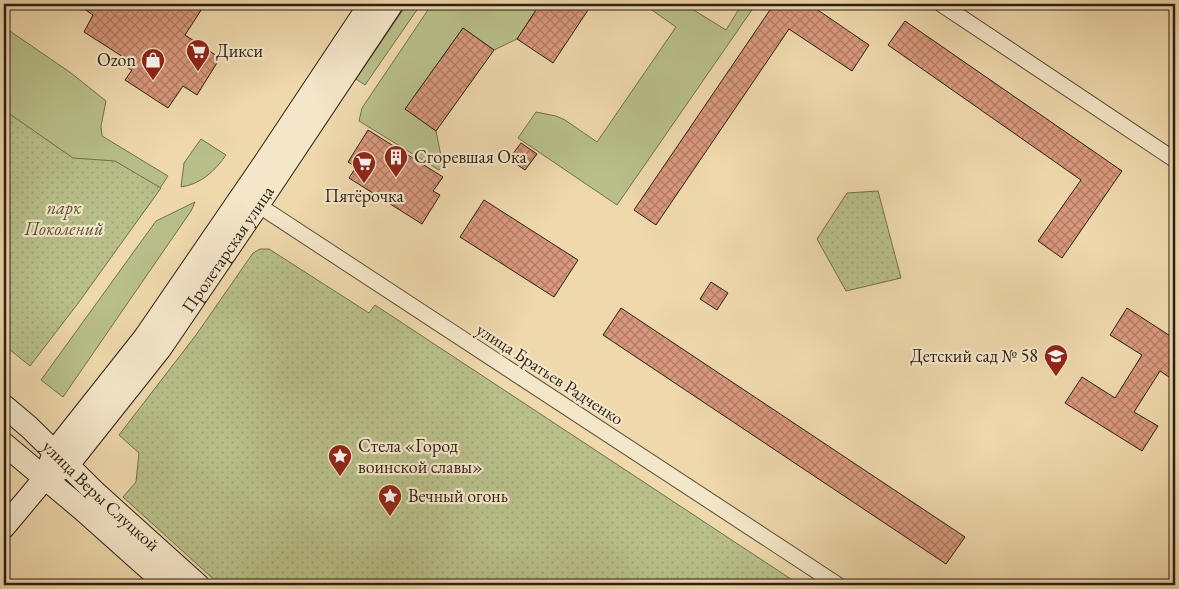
<svg xmlns="http://www.w3.org/2000/svg" width="1179" height="589" viewBox="0 0 1179 589" font-family="'EB Garamond',serif">
<style>
.grass{fill:#b8bf8a;stroke:#726f4e}
.park{fill:url(#park-dots);stroke:#726f4e}
.building{fill:url(#building-cross-hatch);stroke:#2d1f13}
.lines{fill:none;stroke-linecap:round;stroke-linejoin:round}
.street-casing{stroke:#5d4d39;stroke-width:17}
.secondary-casing{stroke:#2d1f13;stroke-width:24}
.street{stroke:#f4e6c9;stroke-width:15}
.secondary{stroke:#f4e6c9;stroke-width:22}
.labels{text-anchor:middle;stroke-width:4.5;stroke-linejoin:round;paint-order:stroke}
.poi-label{font-size:18px;fill:#2d1f13;stroke:#f4e6c9;text-anchor:start}
.park-label{font-size:18px;font-style:italic;fill:#574f37;stroke:#f4e6c9}
.street-label{font-size:18px;fill:#2d1f13;stroke:#f4e6c9}
</style>
<defs>
<pattern id="park-dots" width="8" height="8" patternUnits="userSpaceOnUse" patternTransform="scale(1.25)"><rect width="8" height="8" fill="#b8bf8a"/><path d="M2 2h.1M6 6h.1" fill="none" stroke="#9ea476" stroke-width="1.8" stroke-linecap="round"/></pattern>
<pattern id="building-cross-hatch" width="8" height="8" patternUnits="userSpaceOnUse" patternTransform="scale(1.25)"><rect width="8" height="8" fill="#d8987d"/><path d="M0 0l8 8M0 8l8-8" fill="none" stroke="#b07b65"/></pattern>
</defs>
<rect width="100%" height="100%" fill="#eed8ac"/>
<filter id="stains"><feTurbulence type="fractalNoise" baseFrequency=".004" numOctaves="4"/><feColorMatrix values="0 0 0 0 .2 0 0 0 0 .09 0 0 0 0 .02 0 0 0 .5 -.17"/></filter>
<radialGradient id="worn" r=".72"><stop offset=".6" stop-color="#630" stop-opacity="0"/><stop offset="1" stop-color="#630" stop-opacity=".3"/></radialGradient>
<path class="grass" d="M407,4H421L365,85L356,79Z
M432,4H540L517,39L494,50L463,28L406,109L436,131L443,166L439,170L359,121L362,108Z
M652,4H684L726,30L742,4H756L617,205L518,138L536,112L556,116L565,120L597,142L676,27L649,8Z
M4,27L71,73L106,101L101,126L102,136L168,176L146,209L4,142Z
M201,139L226,155C215,171 201,184 181,187L184,163Z
M195,202L191,211L63,397L41,380L156,221Z"/>
<path class="park" d="M4,110L73,158L115,161L161,188L79,302L30,366L4,345Z
M878,191L901,278L846,291L817,239L847,193Z
M260,249H269L369,313L375,305L800,585H220L123,497L136,482L139,453L119,435L196,335L253,253Z"/>
<path class="building" d="M77,4H205L185,35L220,58L197,95L183,86L168,108L125,80L132,70L124,66L128,60L84,32L93,15Z
M540,4H592L553,63L517,39Z
M774,4H809L869,45L852,71L789,29L656,225L634,210Z
M905,21L1122,171L1062,258L1038,241L1081,180L888,45Z
M463,28L494,50L436,131L405,109Z
M368,130L443,177L433,191L440,195L422,224L349,178L356,167L348,162Z
M521,143L537,154L525,170L509,159Z
M484,200L578,260L554,297L460,237Z
M711,282L728,293L717,310L700,299Z
M621,308L965,537L946,564L603,335Z
M1127,308L1175,339V381L1160,371L1134,412L1158,426L1142,451L1065,403L1082,377L1115,398L1142,355L1110,335Z"/>
<g class="lines">
<g class="street-casing">
<path id="street" d="M941,4L1175,160
M252,201L838,585"/>
</g>
<g class="secondary-casing">
<g id="secondary">
<path id="s1" d="M4,406L29,427L97,494L198,585"/>
<path d="M4,444L83,510L167,585"/>
<path d="M45,478L54,452L145,337L265,162L370,4"/>
<path id="s2" d="M4,527L45,478L68,465L160,349L258,205L392,4"/>
</g>
</g>
<use href="#street" class="street"/>
<use href="#secondary" class="secondary"/>
</g>
<defs>
<g id="supermarket-pin" transform="scale(1.25)"><path d="M0 17L-7.5 6A9.5 9.5 0 1 1 7.5 6Z" fill="#8f2418" stroke="#f4e6c9"/><path d="M-6-5.5h2.5l.6 2H6L4.5 2H-2.5L-4.4-4H-6ZM-1.5 3.2a1.3 1.3 0 1 0 .1 0ZM3 3.2a1.3 1.3 0 1 0 .1 0Z" fill="#fff"/></g>
<g id="shop-pin" transform="scale(1.25)"><path d="M0 17L-7.5 6A9.5 9.5 0 1 1 7.5 6Z" fill="#8f2418" stroke="#f4e6c9"/><path d="M-5-2.5h2.3a2.7 3.5 0 0 1 5.4 0H5L5.5 6h-11ZM-1.5-2.5h3a1.5 2.3 0 0 0-3 0Z" fill="#fff"/></g>
<g id="building-pin" transform="scale(1.25)"><path d="M0 17L-7.5 6A9.5 9.5 0 1 1 7.5 6Z" fill="#8f2418" stroke="#f4e6c9"/><path d="M-4-6H4V6H1V3H-1V6H-4ZM-2.5-4.3h1.7v1.8h-1.7ZM.8-4.3h1.7v1.8H.8ZM-2.5-1h1.7V.8h-1.7ZM.8-1h1.7V.8H.8Z" fill="#fff"/></g>
<g id="school-pin" transform="scale(1.25)"><path d="M0 17L-7.5 6A9.5 9.5 0 1 1 7.5 6Z" fill="#8f2418" stroke="#f4e6c9"/><path d="M0-5L7-2L0 1L-7-2ZM-4 1L0 2.5L4 1V4Q0 6-4 4Z" fill="#fff"/></g>
<g id="sight-pin" transform="scale(1.25)"><path d="M0 17L-7.5 6A9.5 9.5 0 1 1 7.5 6Z" fill="#8f2418" stroke="#f4e6c9"/><path d="M0-6L1.8-2.2L6-1.7L2.9 1.2L3.7 5.4L0 3.3L-3.7 5.4L-2.9 1.2L-6-1.7L-1.8-2.2Z" fill="#fff"/></g>
</defs>
<g fill-rule="evenodd">
<use href="#supermarket-pin" x="198" y="51"/>
<use href="#shop-pin" x="153" y="60"/>
<use href="#building-pin" x="396" y="157"/>
<use href="#supermarket-pin" x="364" y="163"/>
<use href="#school-pin" x="1056" y="356"/>
<use href="#sight-pin" x="340" y="456"/>
<use href="#sight-pin" x="390" y="496"/>
</g>
<g class="labels">
<g class="poi-label">
<text x="216" y="57">Дикси</text>
<text x="136" y="66" text-anchor="end">Ozon</text>
<text x="414" y="163">Сгоревшая Ока</text>
<text x="364" y="202" text-anchor="middle">Пятёрочка</text>
<text x="1038" y="362" text-anchor="end">Детский сад № 58</text>
<text x="358" y="452">Стела «Город<tspan x="358" dy="21">воинской славы»</tspan></text>
<text x="408" y="502">Вечный огонь</text>
</g>
<g class="park-label">
<text x="64" y="214">парк<tspan x="64" dy="21">Поколений</tspan></text>
</g>
<g class="street-label">
<text dy="6" stroke="none"><textPath href="#s2" startOffset="359">Пролетарская улица</textPath></text>
<text transform="translate(550 374) rotate(33)" y="6">улица Братьев Радченко</text>
<text dy="6" stroke="none"><textPath href="#s1" startOffset="132">улица Веры Слуцкой</textPath></text>
</g>
</g>
<rect width="1179" height="589" fill="none" stroke="#eed8ac" stroke-width="20"/>
<rect x="5" y="5" width="1169" height="579" fill="none" stroke="#2d1f13" stroke-width="2.5"/>
<rect x="10" y="10" width="1159" height="569" fill="none" stroke="#2d1f13"/>
<rect width="100%" height="100%" filter="url(#stains)"/>
<rect width="100%" height="100%" fill="url(#worn)"/>
</svg>
